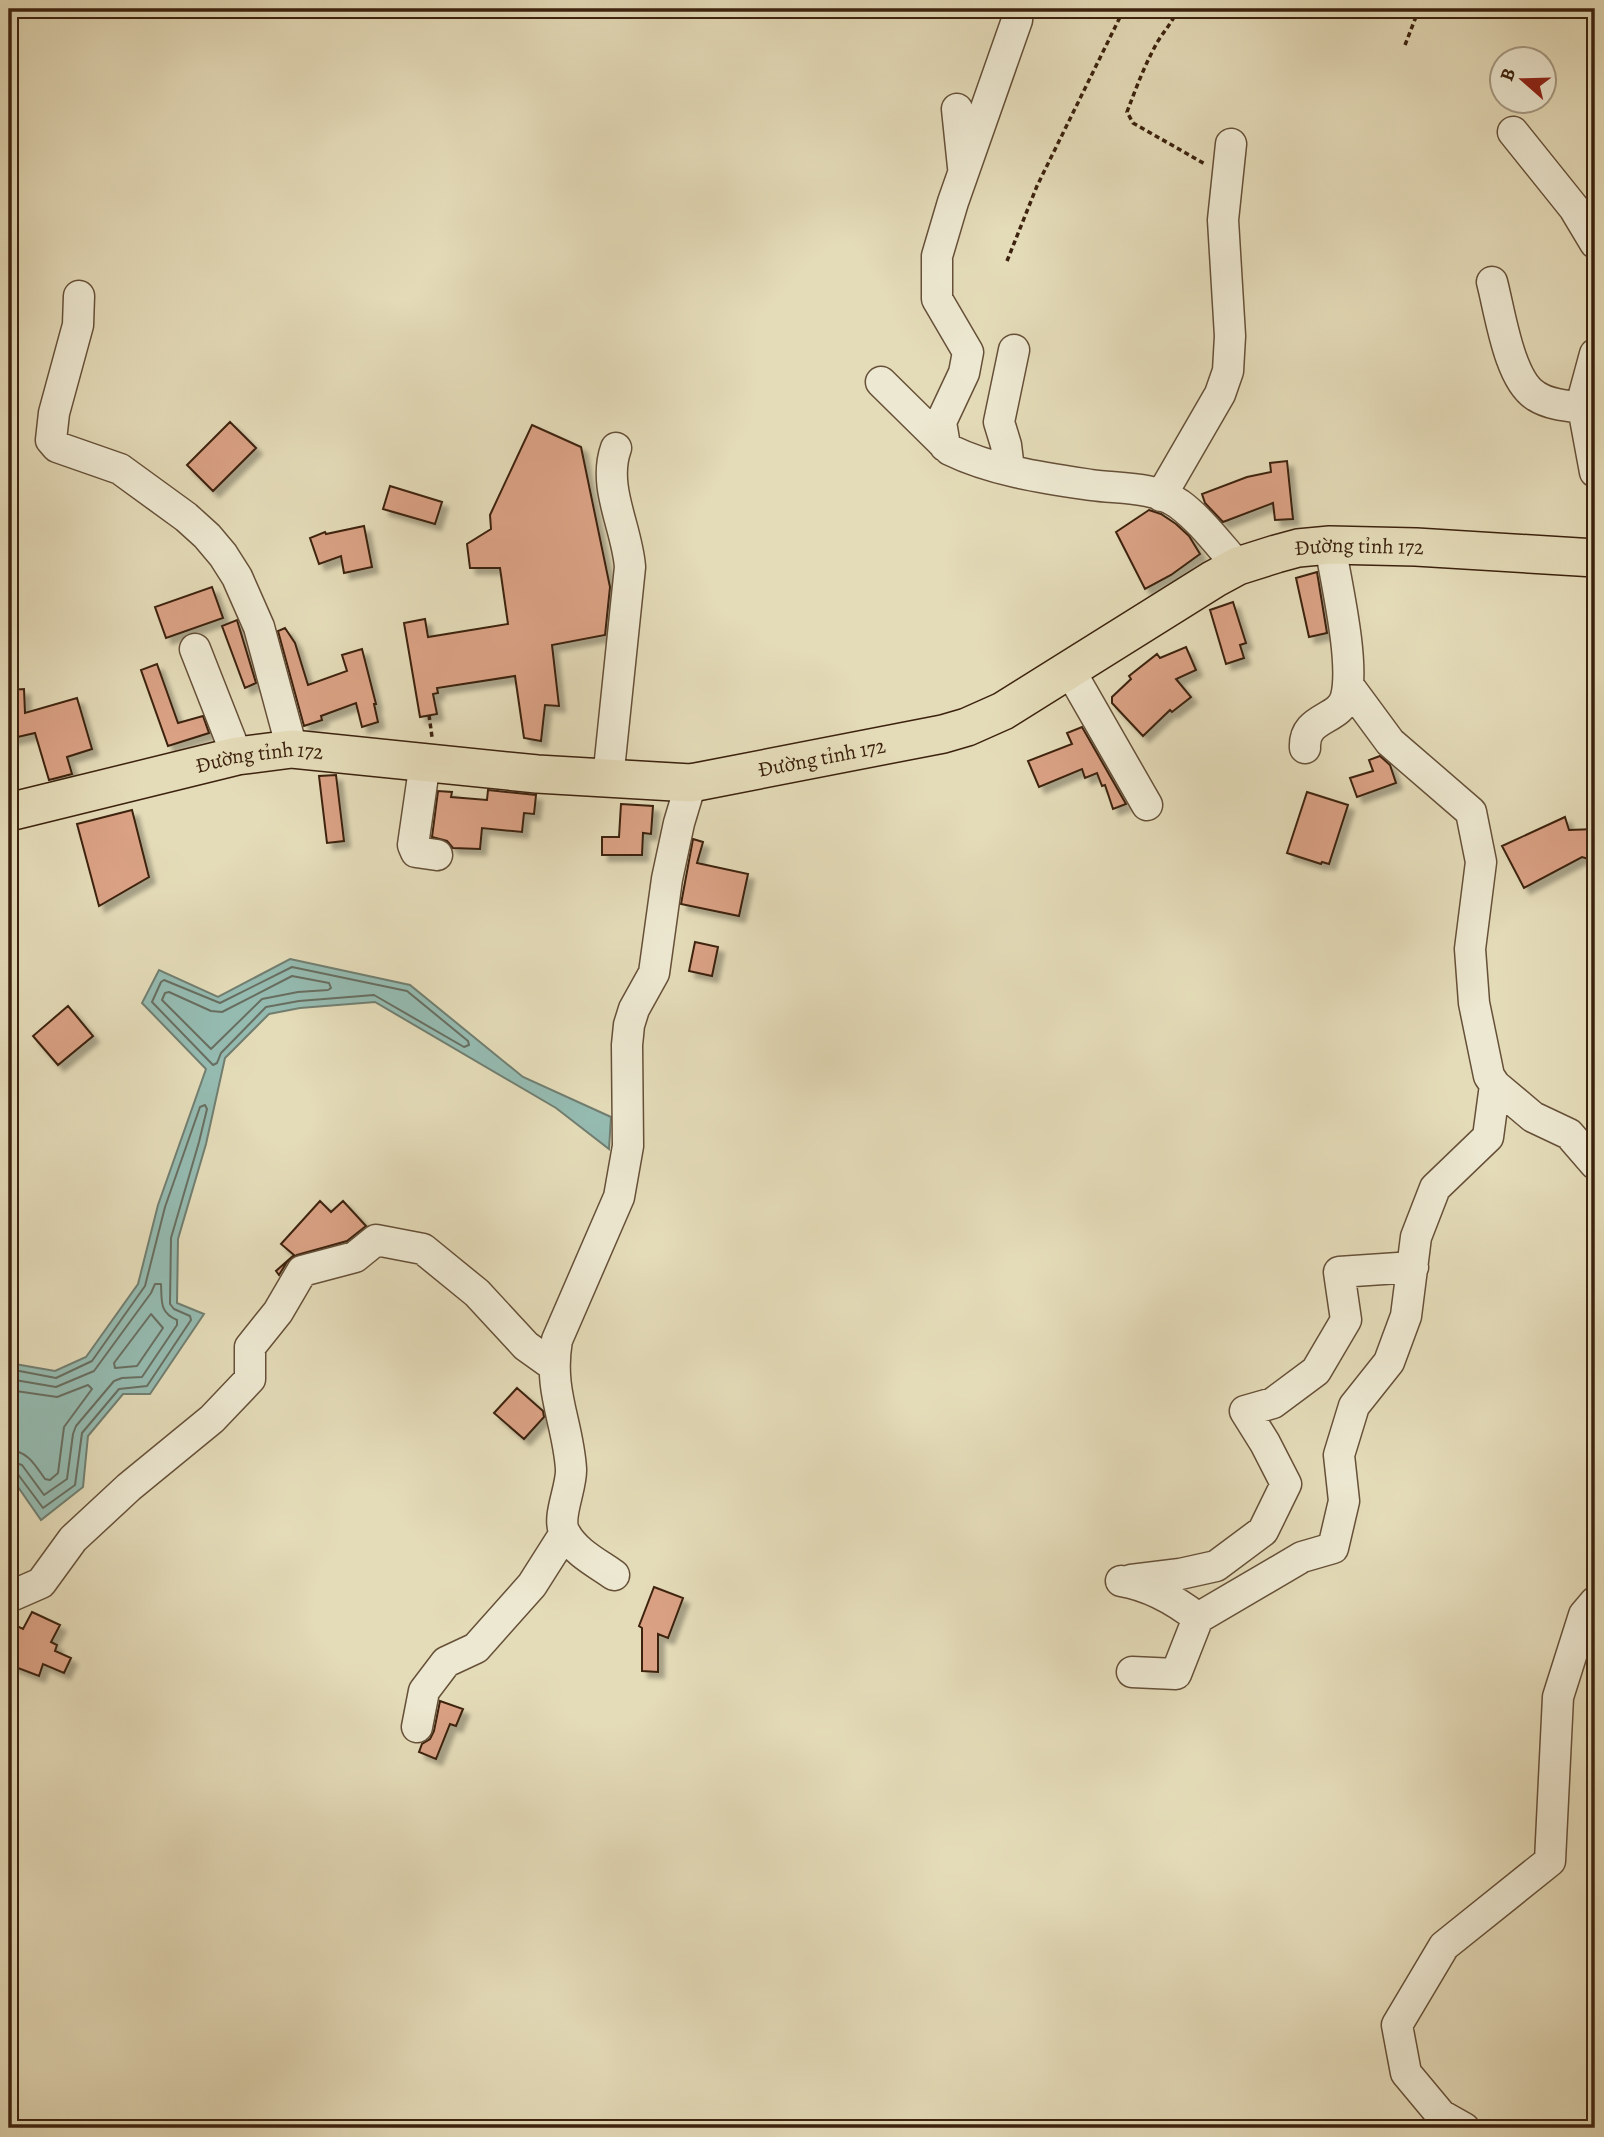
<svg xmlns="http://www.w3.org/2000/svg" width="1604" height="2137" viewBox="0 0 1604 2137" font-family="Alegreya,serif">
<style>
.water{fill:#95bbb1;stroke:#717e70;stroke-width:2}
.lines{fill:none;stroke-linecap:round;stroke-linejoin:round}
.shore{stroke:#686e60;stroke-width:2}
.building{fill:#daa184;stroke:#3c220e;stroke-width:2;filter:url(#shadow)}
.minor-casing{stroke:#665038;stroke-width:33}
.major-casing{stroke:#3c220e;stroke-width:40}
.path{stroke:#3c220e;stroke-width:3.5;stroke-dasharray:5 3.5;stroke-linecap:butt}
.minor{stroke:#ede8d1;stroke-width:30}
.major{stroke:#e4dbb8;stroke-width:37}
.labels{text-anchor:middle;stroke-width:5;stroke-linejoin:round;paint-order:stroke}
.street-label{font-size:21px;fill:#3c220e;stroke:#ede8d1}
</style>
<defs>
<filter id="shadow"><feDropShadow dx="6" dy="6" stdDeviation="2" flood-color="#0004"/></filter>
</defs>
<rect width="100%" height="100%" fill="#e4dbb8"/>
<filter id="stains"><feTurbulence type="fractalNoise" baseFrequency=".00286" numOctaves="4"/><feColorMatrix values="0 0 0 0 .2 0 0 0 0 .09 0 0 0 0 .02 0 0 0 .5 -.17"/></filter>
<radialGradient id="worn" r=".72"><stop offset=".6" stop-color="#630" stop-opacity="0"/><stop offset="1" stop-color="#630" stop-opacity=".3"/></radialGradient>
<path class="water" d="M290,959L410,985L523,1077L611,1117L609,1149L556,1108L375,1002L300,1008L269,1014L225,1058L206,1144L178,1239L177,1303L204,1314L150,1394H123L88,1436L83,1487L41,1520L9,1474V1360L15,1364L55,1371L86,1357L138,1284L158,1205L206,1069L142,1003L159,970L218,997Z"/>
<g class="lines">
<path class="shore" d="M292,967L407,991L468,1041L469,1045L464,1047L374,995L299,1001L266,1007L221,1053L217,1063L213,1065L152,1002L161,982L164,980L220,1003Z
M292,976L329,983L331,988L328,990L298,992L262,999L211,1049L162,1000L165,993L169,992L211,1011L222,1012Z
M151,1314L163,1328L137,1366L115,1368L114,1363Z
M9,1369L56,1378L92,1361L145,1286L165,1207L200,1107L205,1105L207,1109L199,1142L171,1238L170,1304L174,1309L190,1316L191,1320L147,1386L119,1389L82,1433L75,1485L43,1508L17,1473L9,1470
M9,1379L56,1387L94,1371L151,1293L155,1284H161C162,1301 159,1312 177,1320V1325L142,1377L122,1378L114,1381L76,1426L73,1434L67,1479L44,1495L22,1465L9,1461
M9,1390L57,1397L88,1385L92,1389L64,1427L58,1473L50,1480L45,1479C35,1465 28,1451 9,1450"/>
</g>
<path class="building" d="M230,422L256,448L213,491L187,465Z
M532,425L581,447L610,587L605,635L552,645L559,706L545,705L541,741L524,738L515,676L437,688L438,693L433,694L437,714L420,717L404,623L425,619L428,637L508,624L500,568H470L467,544L491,529L490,515Z
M1287,461L1293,519L1275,520L1273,503L1223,522L1205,503L1202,494L1247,477L1271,472L1270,463Z
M390,486L442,502L435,524L383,509Z
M1149,510L1161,514L1176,524L1189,536L1200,554L1171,575L1145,589L1116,532Z
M364,526L372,567L344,573L341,556L319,564L310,538L325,532L326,534Z
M1317,572L1327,633L1309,637L1296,578Z
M212,587L223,618L166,638L155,607Z
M1233,602L1246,643L1240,645L1244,658L1226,664L1210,610Z
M237,620L256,683L245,688L222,626Z
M285,628L295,643L308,685L347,671L342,655L362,649L376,704H374L378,722L362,727L356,703L321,716L322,720L304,726L278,631Z
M1186,647L1196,670L1176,679L1191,697L1172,712L1170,710L1143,736L1112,703V697L1131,679L1129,676L1157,654L1160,658Z
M157,664L178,723L203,716L209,733L168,746L141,670Z
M24,689L25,713L77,698L92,749L67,757L72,774L49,780L35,733L9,739V690Z
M1082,727L1126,804L1113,809L1105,785L1102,786L1097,773L1085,778L1082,769L1039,787L1028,761L1072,744L1067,733Z
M1380,756L1390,765L1396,783L1357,797L1350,778L1373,771L1369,760Z
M336,775L344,841L327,843L319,776Z
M488,790L536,795L534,814L524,813L522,832L482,828L480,849L453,848L447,841L432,837L438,791L452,792L451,797L487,800Z
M1307,792L1348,805L1329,864L1322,862L1321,864L1287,853Z
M621,804L653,806L651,834L643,833L642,855H602V837H619Z
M132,810L149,877L99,906L77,824Z
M1565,817L1569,830L1595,829V861L1582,857L1524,888L1502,846Z
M693,839L703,842L697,863L748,874L739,916L681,904Z
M695,942L718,947L712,976L689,971Z
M68,1006L93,1036L58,1065L33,1036Z
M320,1201L331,1212L343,1201L366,1226L347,1241L297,1255L287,1262L279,1275L276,1271L294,1255L281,1244Z
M517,1388L543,1411L544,1417L524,1439L494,1413Z
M654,1587L683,1598L668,1638L658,1634V1672L642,1671V1628L639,1626Z
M32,1612L60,1625L51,1642L57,1645L55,1651L71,1658L64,1673L43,1664L39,1676L10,1665L16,1650L9,1647V1639L15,1625L23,1629Z
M440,1701L463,1709L456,1726L450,1724L436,1759L419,1752L422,1744L430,1739L434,1731Z"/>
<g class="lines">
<g class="minor-casing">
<path id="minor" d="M957,109L963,167
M1513,132L1574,208L1595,243
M1492,282C1500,312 1509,380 1536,396C1550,405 1568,406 1584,408
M79,296L78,325L54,413L51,440L57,447L120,469L186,517L207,536L223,555L237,577L259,627L292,749
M881,382L950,450C993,471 1044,478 1091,485C1120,489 1153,486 1179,504C1201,520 1220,546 1238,566
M1590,411L1587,429L1595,472
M1587,429L1582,402L1595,354
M945,446L941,422L964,373L968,352L937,299V256L953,202L1017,20L1018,9
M1009,469L1006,445L999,422L1014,350
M1161,496L1220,394L1228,371L1230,336L1223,220L1231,144
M195,649L237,756
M1069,669L1147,805
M1348,685L1390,742L1471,812L1481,862L1470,949L1474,1003L1489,1076L1495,1085L1533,1117L1569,1134L1595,1164
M1305,748C1303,716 1340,721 1346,697C1355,662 1336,582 1330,545
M425,762L413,845L416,852L437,855
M608,779L630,567C627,527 602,487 616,448
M614,1575C597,1563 575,1552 565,1533C556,1518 572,1488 571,1469C568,1422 548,1391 557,1340L619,1197L628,1146L627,1045L629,1025L634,1009L654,973L667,879L679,823L691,783
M1131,1580L1180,1574L1216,1566L1263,1531L1286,1484L1265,1443L1245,1411L1273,1403L1316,1371L1346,1320L1339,1272L1413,1267
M1121,1581C1151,1586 1175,1600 1198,1618L1302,1557L1333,1548L1344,1501L1339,1455L1354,1406L1389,1362L1406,1316L1416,1237L1435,1188L1488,1137L1495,1085
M9,1597L41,1583L73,1539L129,1487L212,1419L250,1379V1347L278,1312L302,1271L355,1257L376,1240L423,1249L477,1293L526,1346L554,1366
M1132,1672L1176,1674L1198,1618
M417,1727L424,1691L446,1662L476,1648L532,1585L565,1533
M1464,2128L1441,2115L1406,2073L1397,2025L1444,1946L1550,1861L1558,1697L1584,1615L1595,1602"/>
</g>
<g class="major-casing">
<g id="major">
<path id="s1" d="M9,812L237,756L292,749L537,774L691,783L943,734L967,727L1003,711L1214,579L1238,566L1276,554L1298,548L1330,545L1416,547L1595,558"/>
</g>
</g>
<path class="path" d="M1178,9C1173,21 1165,30 1158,41C1145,64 1136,88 1127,112L1133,123L1205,164
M1405,45L1419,9
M1007,261L1037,186L1124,9
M429,715L432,737"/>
<use href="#minor" class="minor"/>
<use href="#major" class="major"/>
</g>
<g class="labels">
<g class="street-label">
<text dy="7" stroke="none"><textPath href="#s1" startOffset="1412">Đường tỉnh 172</textPath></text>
<text dy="7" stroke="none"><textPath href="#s1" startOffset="824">Đường tỉnh 172</textPath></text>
<text dy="7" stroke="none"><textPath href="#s1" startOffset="257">Đường tỉnh 172</textPath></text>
</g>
</g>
<rect width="1604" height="2137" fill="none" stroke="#e4dbb8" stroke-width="35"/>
<rect x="10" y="10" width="1583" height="2116" fill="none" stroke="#3c220e" stroke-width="3.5"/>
<rect x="18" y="18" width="1569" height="2102" fill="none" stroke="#3c220e" stroke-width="2"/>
<g transform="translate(1523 80) rotate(290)"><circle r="33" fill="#ede8d1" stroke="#a69983" stroke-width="2"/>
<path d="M0-5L12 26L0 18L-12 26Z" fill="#8f2418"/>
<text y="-10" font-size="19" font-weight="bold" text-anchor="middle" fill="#3c220e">B</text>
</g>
<rect width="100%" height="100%" filter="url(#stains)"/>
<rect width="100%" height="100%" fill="url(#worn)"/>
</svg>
